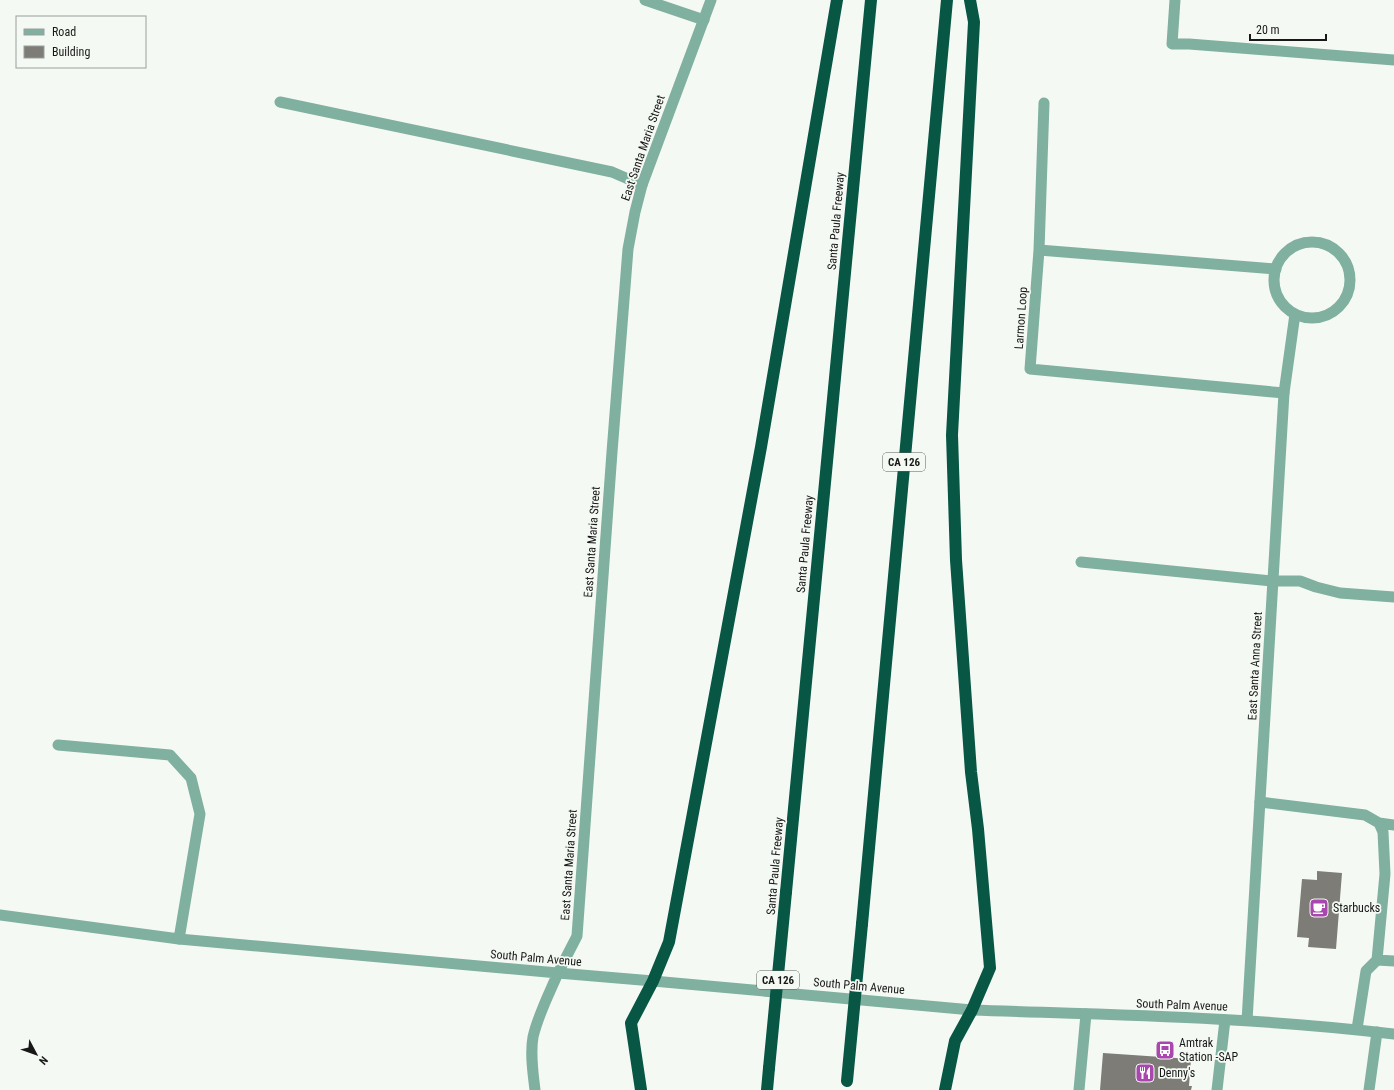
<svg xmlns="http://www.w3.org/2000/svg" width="1394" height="1090" viewBox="0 0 1394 1090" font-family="'Roboto Condensed',sans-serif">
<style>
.building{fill:#7d7c77}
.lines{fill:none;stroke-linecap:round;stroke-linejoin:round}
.service{stroke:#80b0a0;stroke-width:11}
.minor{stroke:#80b0a0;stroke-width:11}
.tertiary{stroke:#80b0a0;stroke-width:11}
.motorway{stroke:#085644;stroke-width:12}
.motorway-bridge{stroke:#085644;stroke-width:12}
.labels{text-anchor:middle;stroke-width:3.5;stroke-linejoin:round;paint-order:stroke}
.shield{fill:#f5f9f4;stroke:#5a5c59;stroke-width:1}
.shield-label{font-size:11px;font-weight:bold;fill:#171817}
.street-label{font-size:12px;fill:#171817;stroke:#f5f9f4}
.poi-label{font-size:12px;fill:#171817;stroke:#f5f9f4;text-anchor:start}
</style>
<rect width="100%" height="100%" fill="#f5f9f4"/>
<path class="building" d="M1317,871L1342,873L1336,949L1308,947L1309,938L1297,937L1302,879L1317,880Z
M1103,1053L1191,1059L1189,1086H1192L1191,1090H1100Z"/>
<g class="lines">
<path class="service" d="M645,0L704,20
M1175,0L1172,44H1189L1394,60
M280,102L612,172L642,185
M1039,250L1044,103
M1276,269L1039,250L1030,369L1284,393
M1081,562L1272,581H1300L1316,587L1340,593L1394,597
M1260,802L1365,815L1379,823L1383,832L1385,874L1377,960L1366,971L1357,1029
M1379,823L1394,825
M0,915L179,939L200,814L191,778L170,755L58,745
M1377,960L1394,961
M1079,1090L1086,1014
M1217,1090L1225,1020
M1369,1090L1377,1032"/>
<path class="minor" d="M1274 280a38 38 0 1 1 76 0a38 38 0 1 1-76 0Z
M179,939L558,973C549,994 538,1015 533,1037C530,1054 533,1073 535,1090
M972,1010C1113,1015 1254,1017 1394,1034
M1247,1021L1284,393L1295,314"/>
<path class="tertiary" d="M711,0L642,185L635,212L628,249L612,452L577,936L558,973L653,981L972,1010"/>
<path class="motorway" d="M786,892L871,0
M862,924L947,0
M641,1090L631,1023L653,981L669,942L761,447L837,0
M767,1090L769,1068
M945,1090L955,1041L972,1010L990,968L978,829L971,772L956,560L952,435L974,22L970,0"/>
<path class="motorway-bridge" d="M769,1068L786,892
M847,1081L862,924"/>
</g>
<defs>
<g id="cafe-square" transform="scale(1)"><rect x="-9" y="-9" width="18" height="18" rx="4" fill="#a947ae" stroke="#f5f9f4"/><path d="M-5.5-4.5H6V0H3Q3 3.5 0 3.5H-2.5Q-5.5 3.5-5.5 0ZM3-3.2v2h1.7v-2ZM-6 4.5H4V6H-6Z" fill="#fff"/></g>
<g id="bus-square" transform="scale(1)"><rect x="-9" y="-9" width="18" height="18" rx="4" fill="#a947ae" stroke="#f5f9f4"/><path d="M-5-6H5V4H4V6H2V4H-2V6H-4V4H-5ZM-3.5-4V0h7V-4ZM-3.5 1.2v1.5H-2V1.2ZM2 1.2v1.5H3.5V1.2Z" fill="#fff"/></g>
<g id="restaurant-square" transform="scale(1)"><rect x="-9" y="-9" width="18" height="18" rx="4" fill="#a947ae" stroke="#f5f9f4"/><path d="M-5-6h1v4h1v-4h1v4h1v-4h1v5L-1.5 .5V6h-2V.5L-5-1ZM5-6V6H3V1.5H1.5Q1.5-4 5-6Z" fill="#fff"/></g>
</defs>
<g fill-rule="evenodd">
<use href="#cafe-square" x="1319" y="908"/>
<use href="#bus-square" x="1165" y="1050"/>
<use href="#restaurant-square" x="1145" y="1073"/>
</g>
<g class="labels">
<g class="shield">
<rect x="883" y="453" width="42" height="18" rx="3"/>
<rect x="757" y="971" width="42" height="18" rx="3"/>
</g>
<g class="shield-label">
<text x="904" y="466">CA 126</text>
<text x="778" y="984">CA 126</text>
</g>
<g class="street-label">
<text transform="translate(643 148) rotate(-71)" y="4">East Santa Maria Street</text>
<text transform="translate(836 221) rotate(-85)" y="4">Santa Paula Freeway</text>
<text transform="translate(1021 318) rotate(-86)" y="4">Larmon Loop</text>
<text transform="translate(592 542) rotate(-86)" y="4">East Santa Maria Street</text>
<text transform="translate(805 544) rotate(-85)" y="4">Santa Paula Freeway</text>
<text transform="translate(1255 666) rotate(-87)" y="4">East Santa Anna Street</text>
<text transform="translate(569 865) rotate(-86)" y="4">East Santa Maria Street</text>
<text transform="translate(775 866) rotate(-85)" y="4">Santa Paula Freeway</text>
<text transform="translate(536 958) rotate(5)" y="4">South Palm Avenue</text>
<text transform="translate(859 986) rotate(5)" y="4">South Palm Avenue</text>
<text transform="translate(1182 1005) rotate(2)" y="4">South Palm Avenue</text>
</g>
<g class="poi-label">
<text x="1333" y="912">Starbucks</text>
<text x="1179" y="1047">Amtrak<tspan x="1179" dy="14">Station -SAP</tspan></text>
<text x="1159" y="1077">Denny's</text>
</g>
</g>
<rect x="16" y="16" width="130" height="52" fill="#f5f9f4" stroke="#9c9f9c"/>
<rect x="24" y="29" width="20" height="6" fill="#80b0a0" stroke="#9c9f9c"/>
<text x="52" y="36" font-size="12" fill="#171817">Road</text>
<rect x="24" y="46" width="20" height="12" fill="#7d7c77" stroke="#9c9f9c"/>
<text x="52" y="56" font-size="12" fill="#171817">Building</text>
<g transform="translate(36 1054) rotate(131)" stroke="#f5f9f4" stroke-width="3" paint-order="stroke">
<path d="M0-3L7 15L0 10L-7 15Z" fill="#171817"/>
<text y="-6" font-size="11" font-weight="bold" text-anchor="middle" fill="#171817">N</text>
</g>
<path d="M1250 34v6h76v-6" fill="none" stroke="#171817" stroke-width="2"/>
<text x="1256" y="34" font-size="12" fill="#171817" stroke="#f5f9f4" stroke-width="3" paint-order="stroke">20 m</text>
</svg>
